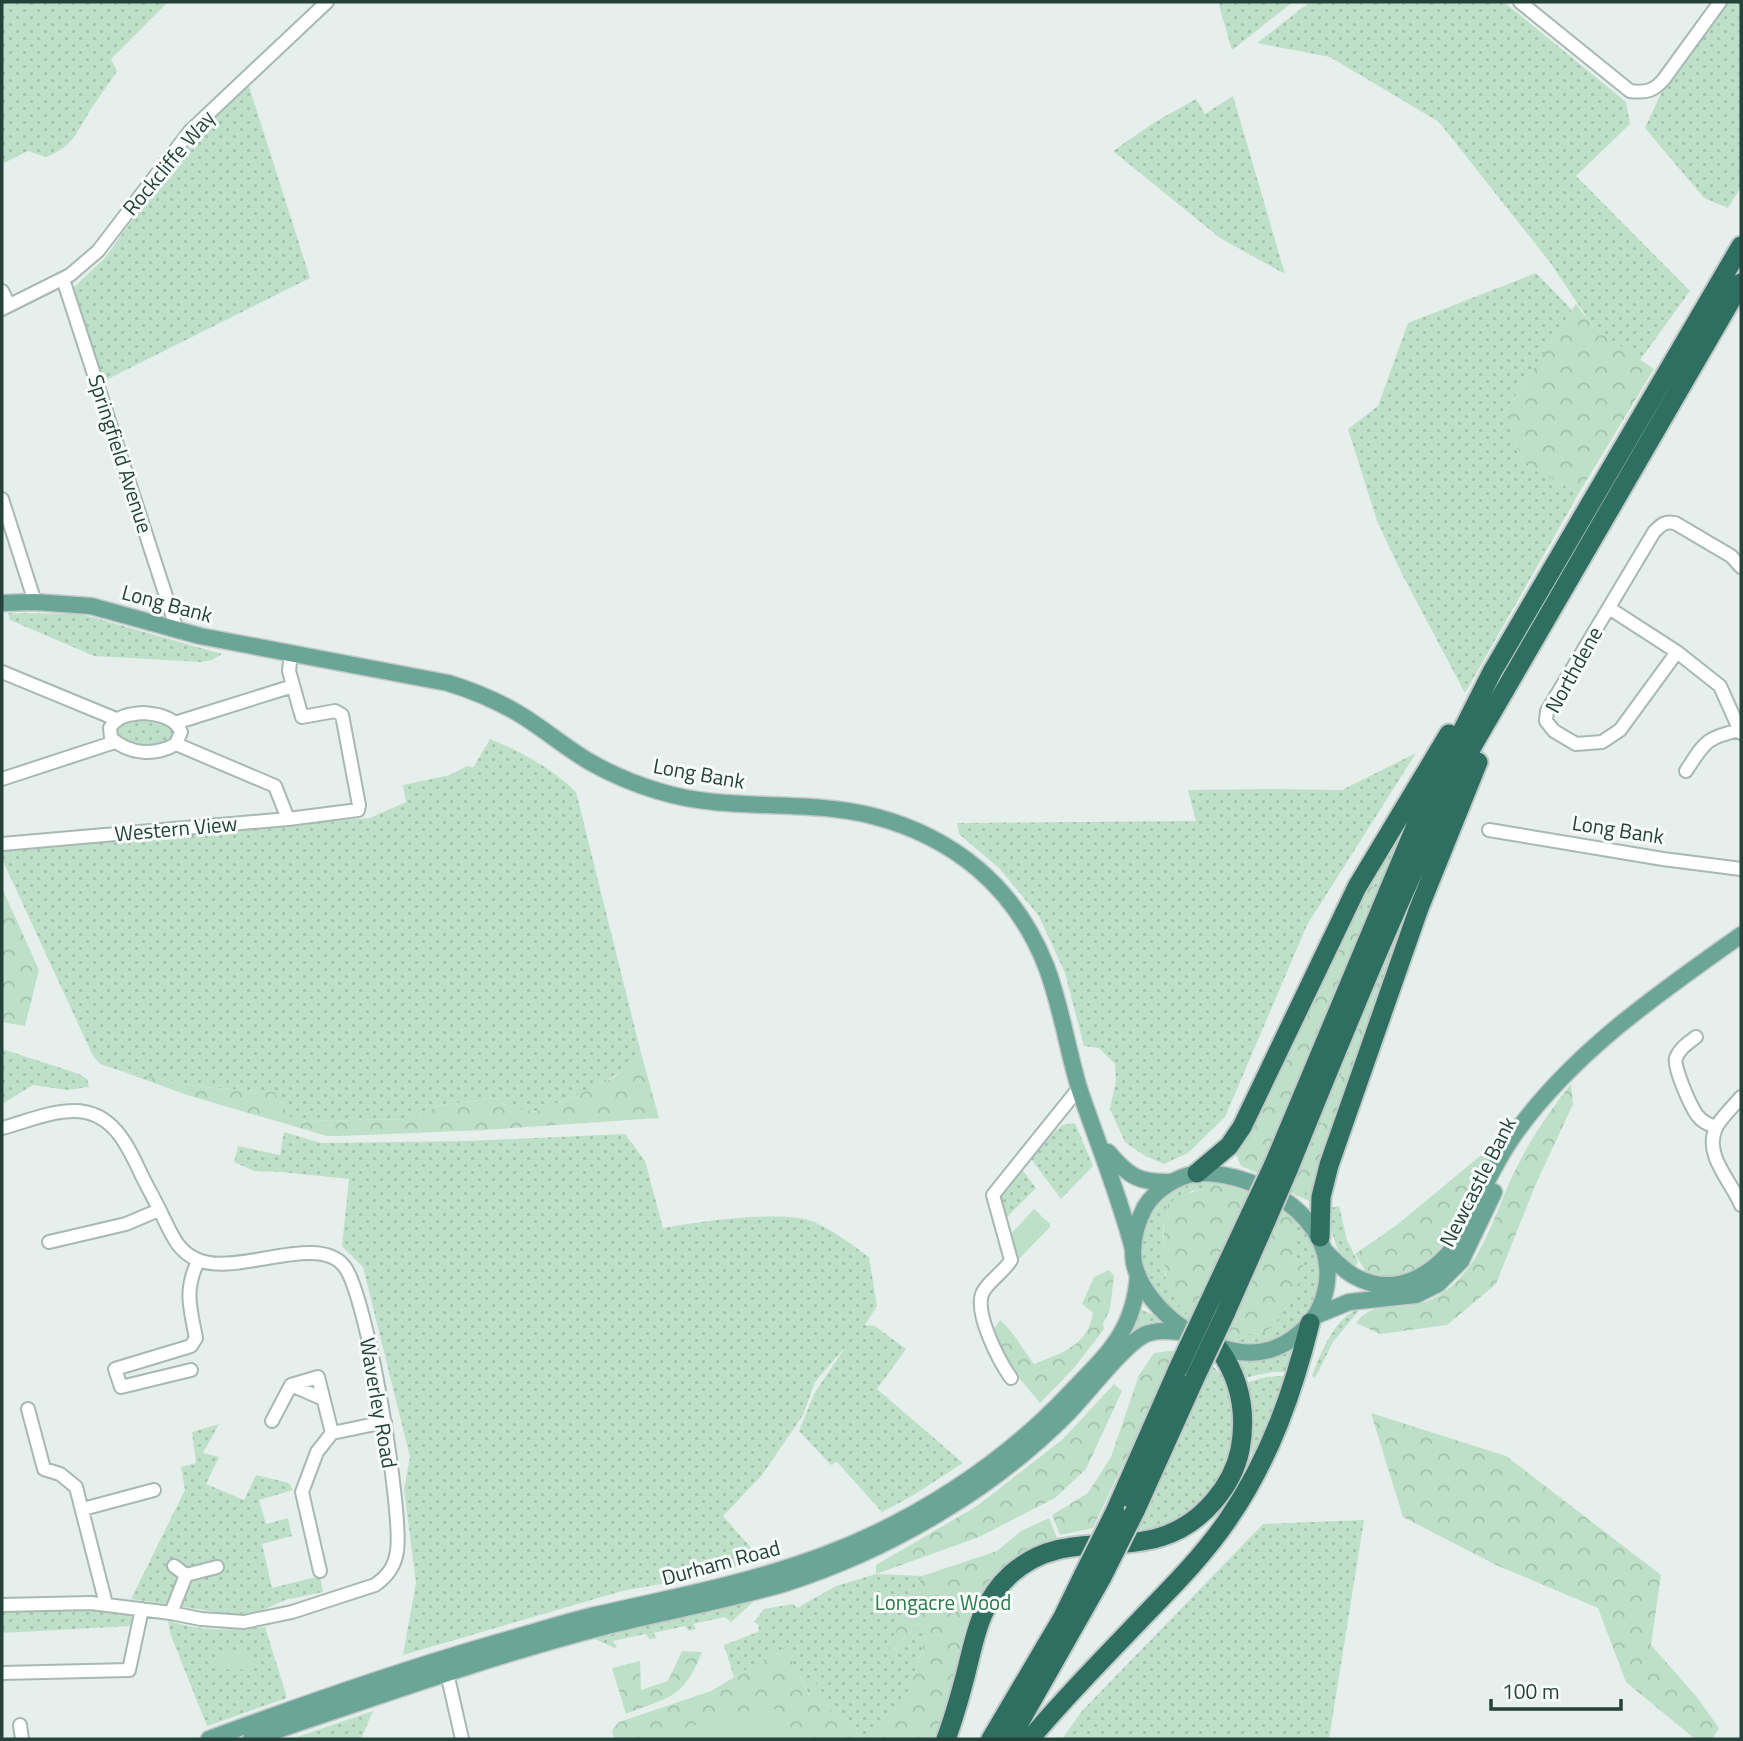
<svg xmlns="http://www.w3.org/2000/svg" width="1743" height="1741" viewBox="0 0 1743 1741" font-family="'Titillium Web',sans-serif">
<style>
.grass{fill:url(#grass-dots)}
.forest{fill:url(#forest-crowns)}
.pitch{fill:#bfe0c8}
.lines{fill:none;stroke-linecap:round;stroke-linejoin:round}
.minor-casing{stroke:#a8b8b2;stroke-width:16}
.major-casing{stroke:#c2cac8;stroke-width:19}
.highway-casing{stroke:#c2cac8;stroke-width:23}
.minor{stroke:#fff;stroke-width:12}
.major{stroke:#6aa596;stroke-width:16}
.highway{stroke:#2f6f62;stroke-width:19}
.highway-bridge-casing{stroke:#c2cac8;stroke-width:23;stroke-linecap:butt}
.highway-bridge{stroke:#2f6f62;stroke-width:19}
.labels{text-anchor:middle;stroke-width:6;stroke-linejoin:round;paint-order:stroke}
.street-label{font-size:21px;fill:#24423a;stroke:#f7fbf9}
.park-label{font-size:21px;fill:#2d7a4b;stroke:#f7fbf9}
</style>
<defs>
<pattern id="grass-dots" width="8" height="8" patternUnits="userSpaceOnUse" patternTransform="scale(1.75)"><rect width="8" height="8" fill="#bfe0c8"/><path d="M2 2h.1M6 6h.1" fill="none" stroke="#a4c1ad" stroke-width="1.8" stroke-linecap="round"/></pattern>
<pattern id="forest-crowns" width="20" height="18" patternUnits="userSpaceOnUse" patternTransform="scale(1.75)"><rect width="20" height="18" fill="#bfe0c8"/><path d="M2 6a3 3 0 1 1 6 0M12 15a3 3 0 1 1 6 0" fill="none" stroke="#a4c1ad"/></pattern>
</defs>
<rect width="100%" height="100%" fill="#e6efeb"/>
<path class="grass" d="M2,2H168L111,59L117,71C109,84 99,96 91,109C76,133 74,146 46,157L28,151L2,164Z
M1218,2H1293L1232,50Z
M1310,2H1504L1626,102L1630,124L1576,176L1690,291L1640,360L1594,328L1549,261L1439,122L1330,57L1257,43Z
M1727,2H1741V187L1728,208L1704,198L1645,128L1664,87Z
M248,83L310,278L102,382L70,291L105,258L182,150Z
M1233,96L1285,274L1220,238L1113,151L1155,122L1196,99L1205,114Z
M1536,273L1572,310L1506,410L1523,464L1579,493L1465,693L1402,574L1377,521L1348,429L1378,406L1408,323Z
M8,613L81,614L222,654L212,660L201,662L94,656L10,620Z
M143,718C156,720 169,721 176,733L175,738C149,752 143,748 116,738L114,733L117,725L128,719Z
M490,739C522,752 551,768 576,792L641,1053C619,1078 592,1090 562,1101C554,1104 545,1110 536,1111C522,1114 506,1107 496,1098L441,1105L408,1119L307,1121L290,1117L274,1092L202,1087L121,1071L100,1064L93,1056L2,859V850L370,818L406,802L403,785L450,775L467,766L473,768Z
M1416,753L1307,925L1225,1117L1188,1153L1164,1164L1145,1156L1125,1142L1110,1109L1116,1080L1115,1064L1099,1048L1084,1046L1065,973L1039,916L999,868L959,834L957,823L1196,821L1188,790L1273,789L1342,790Z
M1439,766L1322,1026L1321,1019L1335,996V987L1345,971L1364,925L1366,907L1375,882H1370Z
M1431,850L1314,1203L1298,1196L1306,1193L1332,1133L1362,1020L1319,1133L1318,1141L1310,1149L1299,1172L1296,1170Z
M2,1049L79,1074L87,1079L89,1087L67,1090L33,1085L2,1104Z
M1075,1123L1093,1166L1061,1199L1029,1156L1062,1125Z
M284,1132L321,1143L467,1141L625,1134L645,1161L663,1228C697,1222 784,1209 814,1222C834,1231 851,1244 869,1257L877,1306L865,1325L875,1326L906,1349L877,1389L963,1463L912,1496L882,1512L837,1462L831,1465L799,1431L814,1394L846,1346L815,1382L803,1415L762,1475L723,1516L762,1560L695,1578L622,1591L403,1655L416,1583L404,1489L410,1457L363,1267L342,1246L349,1179L282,1172L254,1171L234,1162L238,1146L280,1155Z
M1021,1168L1036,1188L1003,1221L997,1197Z
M1219,1179L1252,1191L1251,1194L1202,1189L1192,1191L1173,1203L1163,1223L1165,1276L1193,1317L1191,1323C1149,1297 1118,1242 1160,1201C1169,1193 1180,1183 1192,1181C1200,1179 1210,1180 1219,1179Z
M1339,1206L1347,1240L1358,1262L1354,1268C1335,1254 1330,1232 1330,1208Z
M1291,1216L1303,1222L1322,1263L1318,1297L1307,1318L1280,1340L1250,1347L1233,1343L1248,1334L1263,1333L1286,1308L1298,1264L1293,1251Z
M1140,1309L1156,1316L1162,1326L1112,1355L1130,1332Z
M1360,1309L1333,1342L1315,1378L1312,1376C1320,1355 1335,1315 1360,1309Z
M1299,1343L1291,1372H1272L1244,1378L1235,1359L1248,1360Z
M1210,1364C1218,1371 1227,1380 1231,1390C1244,1425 1228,1480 1200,1505C1181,1523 1156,1529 1131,1536Z
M1281,1376L1290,1377L1258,1451L1252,1456L1246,1383L1266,1377Z
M219,1424L203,1453L219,1457L206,1484L244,1500L256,1475L289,1483L293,1490L259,1500L266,1524L288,1518L292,1536L262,1544L272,1588L320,1576L323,1592L285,1600L261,1611L235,1615L131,1599L185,1490L181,1467L196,1463L192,1432Z
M1364,1520L1329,1739H1062L1082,1711L1263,1524Z
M876,1574L922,1576L887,1651H892L918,1624L927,1634L905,1705L876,1734L874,1739H862L849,1721L831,1713L815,1683L811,1698L785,1648L734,1677L724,1645L758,1632L759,1625L754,1622L764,1609L793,1604L797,1608L836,1586Z
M752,1598L753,1602L731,1622L725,1617L693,1624L696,1629L689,1631L685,1626L653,1633L657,1638L650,1639L645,1634L613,1641L617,1647L615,1648L592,1638Z
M51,1608L129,1613L134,1619L130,1626L2,1633V1611Z
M168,1620C198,1632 233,1630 265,1627L287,1698L207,1726L170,1633Z
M373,1711L361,1739H291Z"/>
<path class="forest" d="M1576,304L1594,328L1654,369L1579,493L1523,464L1506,410Z
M1370,882H1375L1366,907L1364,925L1345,971L1335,987V996L1328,1013L1321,1019L1322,1026L1260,1174L1241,1166L1235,1152Z
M2,888L39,970L25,1026L2,1022Z
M1378,983L1382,984V990L1313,1185L1306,1193L1298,1196L1289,1192L1310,1149L1318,1141L1319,1133L1368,1004Z
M641,1053L659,1118L484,1130L341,1136H327L187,1095L121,1071L202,1087L274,1092L290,1117L307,1121L408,1119L441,1105L496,1098L504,1105L535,1112L580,1094L615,1077Z
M1571,1084L1573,1104L1535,1186L1496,1284L1447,1325L1380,1334L1356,1323C1373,1301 1390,1310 1414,1305C1432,1301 1448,1291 1460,1278C1485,1251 1496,1212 1511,1179C1527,1144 1548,1113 1571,1084Z
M1503,1137C1492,1158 1481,1179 1469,1200C1447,1241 1423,1292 1366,1272L1355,1254L1398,1224Z
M1207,1185L1228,1186L1251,1194L1193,1317C1165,1301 1163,1267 1164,1238C1164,1229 1162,1218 1165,1210C1173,1193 1197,1194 1207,1185Z
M1282,1208C1302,1225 1292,1226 1293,1248C1293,1253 1296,1259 1298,1264L1303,1265C1302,1283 1281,1322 1265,1332C1261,1335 1255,1333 1249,1334C1242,1337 1237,1342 1229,1342L1223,1336Z
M1109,1270L1114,1276L1110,1309L1103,1324L1104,1329L1074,1368L1040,1403L1010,1367L992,1332L1000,1320C1015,1333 1022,1349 1034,1364C1061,1353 1088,1346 1093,1313L1082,1304L1094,1277Z
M1177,1350L1093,1528L1060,1535L1052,1515L1088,1493L1111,1457L1139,1375L1154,1353Z
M1114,1384L1122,1391L1086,1469L1055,1498L979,1537L876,1574V1565L977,1506L1063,1439Z
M1371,1413L1506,1456L1661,1575L1651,1645L1696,1696L1719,1728L1712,1739H1695L1626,1682L1598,1608L1496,1565L1403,1517Z
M1049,1518L1057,1538C1037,1546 1018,1555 1001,1569C963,1602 959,1658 949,1703C946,1716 941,1727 936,1739H874L876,1734L905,1705L927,1634L918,1624L892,1651H887L922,1576L997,1551L1021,1531Z
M785,1647L810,1697L815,1681L831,1713L849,1721L862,1739H614L612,1730L619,1722L711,1691Z
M682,1651L702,1652C683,1699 671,1696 626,1714L612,1668L640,1661L641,1690L668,1681Z"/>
<path class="pitch" d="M1034,1209L1050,1224V1227L1017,1261L1009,1236Z
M215,1651L252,1652V1670L214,1669Z
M773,1704L782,1739H647V1738Z"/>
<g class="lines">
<g class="minor-casing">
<path id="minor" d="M1520,2L1630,91C1646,93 1654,91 1664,79L1720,2
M63,279L177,630
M2,291L9,305
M2,309L70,275L98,251L190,131L327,2
M2,499L35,602
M1609,608L1677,652L1720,686L1741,733
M1677,652L1620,730L1602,742L1576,744L1554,731L1546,721L1547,711L1654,532C1661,525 1664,521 1675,523L1731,556L1741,567
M2,672L116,719
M144,713C158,714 176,718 181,732L176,744C155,756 130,755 111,738L110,728C117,715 131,714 144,713Z
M175,723L293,686
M176,744L275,786L288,819
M1686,771C1705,742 1705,738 1740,730
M2,779L115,742
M1489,830L1663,859L1741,869
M2,844L288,819L358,810L359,805L342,715L335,711L302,717L289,671L291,653
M1696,1037C1688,1043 1680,1048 1676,1058C1673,1067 1691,1107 1697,1115C1702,1122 1709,1125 1716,1127
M1741,1097C1734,1106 1721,1117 1716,1128C1703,1155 1732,1182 1741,1205
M2,1128C25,1122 50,1111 74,1111C113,1111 128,1146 142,1176C149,1190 157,1204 164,1219C172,1235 178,1251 196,1259C234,1278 317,1232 344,1266C367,1293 403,1513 397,1551C395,1566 388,1576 375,1585L292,1612L244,1622L201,1619L171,1613L91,1603L2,1605
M49,1242L126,1224L159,1210
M191,1370L121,1387L115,1369L191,1346L196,1338C190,1307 184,1291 198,1261
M1011,1378C999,1361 975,1315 982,1294C986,1283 1004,1272 1011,1260L993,1195L1079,1088
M291,1385L323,1399
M28,1409L44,1469L60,1474L76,1487L106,1604
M272,1421L291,1385L318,1377L332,1433
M83,1509L154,1490
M174,1566L186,1575
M320,1571L302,1492L317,1452L332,1433L385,1422
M171,1613L186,1575L217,1567
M2,1673L129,1670L142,1609
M447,1673L462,1739
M20,1725L22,1739"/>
</g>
<g class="major-casing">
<path id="major" d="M2,603L35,602L91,606L200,636L448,683C471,690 495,700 516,712C542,727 564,747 590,762C611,774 635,784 658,791C728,813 803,798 873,816C954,837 1015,887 1046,966C1061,1005 1067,1048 1079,1088C1097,1142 1119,1194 1133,1249
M1108,1152C1129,1177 1139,1183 1172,1182
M1197,1173C1265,1171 1354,1229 1320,1307C1311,1327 1290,1344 1269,1350C1219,1365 1144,1312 1134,1263C1131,1244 1136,1224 1145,1207C1156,1189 1176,1177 1197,1173Z
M1325,1251C1334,1260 1343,1270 1354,1276C1393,1298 1432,1277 1456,1244C1475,1208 1491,1168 1514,1135C1572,1053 1660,992 1741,935
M1315,1316L1349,1302L1416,1295L1438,1284L1461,1261L1494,1192
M209,1739C299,1706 389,1674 482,1647C518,1637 555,1625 591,1616C670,1598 751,1583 827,1554C917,1520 1004,1463 1070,1393C1107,1354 1134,1332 1138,1275
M251,1739C368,1700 484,1658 603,1627C663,1612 724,1601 783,1584C840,1566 896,1540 946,1509C989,1483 1031,1450 1067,1414C1085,1396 1124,1345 1144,1335C1158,1328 1176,1332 1191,1333"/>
</g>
<g class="highway-casing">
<path id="highway" d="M1274,1164L1423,809L1492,672L1741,246
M1288,1170C1346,1027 1404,883 1473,745L1741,283
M1197,1173L1229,1146L1242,1127L1357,887L1449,734
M1320,1237L1321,1197L1329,1165L1419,908L1478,762
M1207,1307L1251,1213
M1225,1314L1266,1221
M1135,1511L1194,1380
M1115,1512L1178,1369
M946,1739C954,1718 960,1696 966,1673C975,1636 981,1601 1011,1574C1075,1517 1151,1575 1214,1501C1227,1486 1236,1469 1240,1450C1247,1413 1240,1379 1219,1349
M991,1739L1063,1617L1084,1574
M1010,1739L1102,1577
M1030,1739C1065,1697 1104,1658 1142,1618C1173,1586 1204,1555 1229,1518C1270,1458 1293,1392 1310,1323"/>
</g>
<use href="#minor" class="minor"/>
<use href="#major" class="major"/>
<use href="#highway" class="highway"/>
<g class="highway-bridge-casing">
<path id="highway-bridge" d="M1251,1213L1274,1164
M1266,1221L1288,1170
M1178,1369L1207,1307
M1194,1380L1225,1314
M1084,1574L1115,1512
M1102,1577L1135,1511"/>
</g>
<use href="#highway-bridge" class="highway-bridge"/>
</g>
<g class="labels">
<g class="street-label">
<text transform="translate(169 163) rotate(-50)" y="7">Rockcliffe Way</text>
<text transform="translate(120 454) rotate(72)" y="7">Springfield Avenue</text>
<text transform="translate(167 604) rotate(15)" y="7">Long Bank</text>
<text transform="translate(1574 670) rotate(-61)" y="7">Northdene</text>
<text transform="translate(699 774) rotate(10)" y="7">Long Bank</text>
<text transform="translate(176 829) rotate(-5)" y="7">Western View</text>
<text transform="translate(1618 830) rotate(9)" y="7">Long Bank</text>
<text transform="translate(1478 1182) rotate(-63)" y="7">Newcastle Bank</text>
<text transform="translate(378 1403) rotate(80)" y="7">Waverley Road</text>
<text transform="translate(721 1563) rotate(-15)" y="7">Durham Road</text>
</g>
<g class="park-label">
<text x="943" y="1610">Longacre Wood</text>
</g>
</g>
<rect width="1743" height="1741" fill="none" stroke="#24423a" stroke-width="7"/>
<path d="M1491 1699v10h130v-10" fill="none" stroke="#24423a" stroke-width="3.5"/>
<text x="1502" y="1699" font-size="21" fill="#24423a" stroke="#f7fbf9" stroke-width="5" paint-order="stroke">100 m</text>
</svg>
